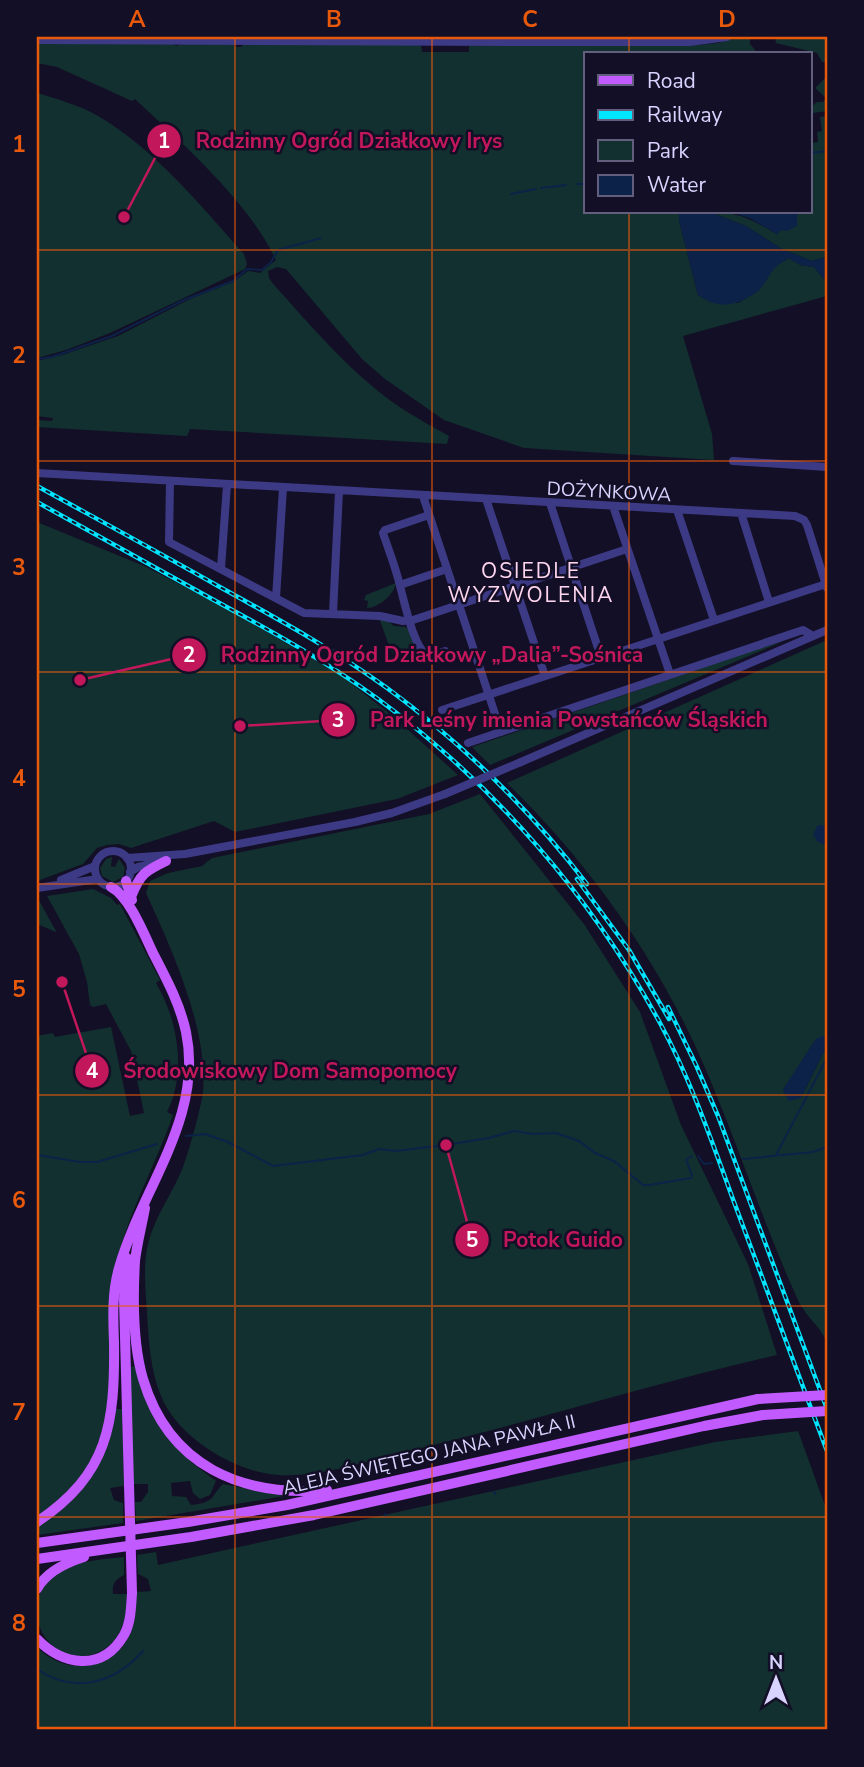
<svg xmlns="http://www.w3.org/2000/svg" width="864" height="1767" viewBox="0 0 864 1767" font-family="'Nunito Sans',sans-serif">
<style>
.green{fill:#12302f}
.water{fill:#0c2248}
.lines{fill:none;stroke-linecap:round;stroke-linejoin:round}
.stream{stroke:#0c2248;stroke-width:2}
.minor{stroke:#3d3a85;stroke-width:8}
.major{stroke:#c25bff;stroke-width:10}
.rail-casing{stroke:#00e5ff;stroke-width:4.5}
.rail{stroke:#130f26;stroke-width:2;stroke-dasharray:5;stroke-linecap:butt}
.minor-bridge{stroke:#3d3a85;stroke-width:8}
.major-bridge{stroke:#c25bff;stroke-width:10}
.grid{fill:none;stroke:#e8590c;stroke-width:2;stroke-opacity:0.55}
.labels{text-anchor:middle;stroke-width:5;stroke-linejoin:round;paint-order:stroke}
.street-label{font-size:19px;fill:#d9d4ff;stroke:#130f26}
.neighbourhood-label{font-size:21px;letter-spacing:2px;fill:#ffd6f0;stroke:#130f26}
.leader{fill:none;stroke:#c2185b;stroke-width:2.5}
.callout-dot{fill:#c2185b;stroke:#130f26;stroke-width:2.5}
.mark-label{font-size:21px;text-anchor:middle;font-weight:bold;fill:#fff}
.callout-label{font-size:21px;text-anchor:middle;font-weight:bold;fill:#c2185b;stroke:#130f26;stroke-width:5;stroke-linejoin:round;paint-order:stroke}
.neatline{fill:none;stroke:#e8590c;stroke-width:2.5}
.grid-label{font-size:23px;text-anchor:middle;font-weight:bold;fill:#e8590c}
</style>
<rect width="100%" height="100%" fill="#130f26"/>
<path class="green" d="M510,37H703L526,39Z
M739,37H750V44L755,50V54H746L744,52L739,54H586V212H679V221L698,295L738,303L758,291L772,268L789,258L800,265L814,267L827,283V296L683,336L712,434L714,460L524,448L444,420L385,379L362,359L286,269L277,267L268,271L269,278L274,285C305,319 336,356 372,386C395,406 422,421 449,436L447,444L190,429L187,436L37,427V420L52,421L53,418L37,416V361L62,355L118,336L190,299L233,282L248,271L260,273L276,260C248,201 183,144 135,99L132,101L57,67L37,63V43H174L176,46L184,43H234L235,47H241L244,44L417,45L421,46L422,52H469V46H689L718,43Z
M775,37H827V62H822L817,53L776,43Z
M827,76V111L813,113L812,106L817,102H823L826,98L815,88Z
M37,93C57,99 79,105 98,116C156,150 200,205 244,254L247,264L245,269L110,333L66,350L37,358Z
M827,116V257L812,261L782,249L746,226L715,214L702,212C738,212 745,216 777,234L781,230L797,226V212H810V143L818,142L817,132L822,131L820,117Z
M37,522L144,566L214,602L337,672L396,719L458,775L397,799L235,832L214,821L131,848L119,844L107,845L97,848L83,864L37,881Z
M396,583C394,595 378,608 367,608L368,601L364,600L366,595Z
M379,618L387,620L394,626L406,627L411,633L421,660L411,664H400L391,651Z
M827,640V826L825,825L817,841L827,846V1041L826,1038L816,1039L783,1091L801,1098L827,1045V1342C820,1326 804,1315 797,1298C759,1214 732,1125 693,1041C648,946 582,856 507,783Z
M784,641L490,765L472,747L766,646Z
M480,794L584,924L640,1012L681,1125L748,1264L777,1355C653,1383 532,1422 408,1451C367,1461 322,1477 279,1475C236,1473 177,1437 161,1396C150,1369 149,1342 147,1314C146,1292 143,1270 147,1249C153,1218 172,1195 183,1167C189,1151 201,1108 203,1092C208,1028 172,950 146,893L150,881L168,873L202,866L212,858L429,814Z
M112,857L111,866L115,867L119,859L125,868L123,877L113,882L102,876L100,868L106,859Z
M93,889L111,898L117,905L120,904L160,980L156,983C178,1020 187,1073 167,1112L173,1115C154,1170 122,1223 113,1281C110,1298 112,1317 111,1334C111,1390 110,1454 66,1494C57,1503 46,1510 37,1518V1036L53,1033L55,1037L111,1027L130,1116L144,1113L131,1051L106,1004L93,1007L90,1005L87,982L79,954L47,896Z
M37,897L56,931V932L37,924Z
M136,1366L140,1381L192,1463L216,1481L210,1495L200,1499L193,1493L190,1481L171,1483L172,1496L186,1497L191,1505C216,1502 209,1498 223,1484L285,1496L136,1521L135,1502H141L148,1492V1484H133L130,1367Z
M116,1409H122L124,1486L110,1488L114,1500L123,1503V1523L37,1535V1526L49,1518L108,1442Z
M798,1431L827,1511V1730H37V1647C62,1674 107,1673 127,1640C136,1626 136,1609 136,1592L151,1591L148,1579L138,1574L137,1555L156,1552L158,1565L715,1442Z
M124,1557V1575C115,1580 112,1583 113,1594H127C127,1607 126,1620 120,1631C98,1674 37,1658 37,1610C37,1591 48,1577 66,1569C84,1560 104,1559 124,1557Z"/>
<path class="water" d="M679,212L715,214L746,226L782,249L812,261L827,257V283L814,267L800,265L789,258C766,271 774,274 759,290C756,294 749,296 745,299C727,308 714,306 698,295L679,221Z
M730,212H797V226L787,231L781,230L777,234L749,218Z
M818,825L827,826V846L817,841L813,834Z
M822,1036L826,1038L827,1045L801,1098L789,1101L783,1091L785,1086L816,1039Z"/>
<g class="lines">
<path class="stream" d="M810,153L827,151
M577,184H586
M541,188L566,185
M511,194L536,189
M37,359L52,357L112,336L184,300L233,281L247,269L262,270L271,262L278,250L321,238
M186,1136L205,1134L228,1142L273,1166L363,1155L379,1149L396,1151L446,1145L489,1138L514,1131L533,1134L556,1133L579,1141L595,1153L614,1161L643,1185H649L691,1178L692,1175L686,1160L692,1156
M37,1155L80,1162H97L157,1144
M776,1155L827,1058
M698,1156L704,1164L712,1163
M743,1159L813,1152L827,1147
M476,1440V1442
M374,1467L375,1468
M494,1492L495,1494
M385,1514L386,1517
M37,1669C74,1695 115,1683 143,1651"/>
<path class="minor" d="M37,40L531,42H690L727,37
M733,461L827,467
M37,473L795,516L804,520L807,525L827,588
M170,481L169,542L304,613L380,616L403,621L413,620L627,549
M423,496L501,732
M486,499L545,676
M550,503L601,657
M613,506L670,674
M677,510L714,620
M741,513L769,602
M429,515L385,530L383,533C389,551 396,568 400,586C405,604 413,645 427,656L445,651
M221,568L227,485
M400,585L447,569
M276,598L283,488
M333,614L339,491
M442,710L826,584
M468,743L803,630L813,636
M521,762L827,630
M95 869a18 18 0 1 1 36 0a18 18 0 1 1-36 0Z
M127,858L185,854L355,822L392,813L445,794
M130,872L138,867L159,862
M61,880L95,866
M37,888L98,879"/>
<path class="major" d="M126,881L132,900
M131,897C140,874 145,871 166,861
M145,1208C142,1225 137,1243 135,1261C133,1296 133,1345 143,1379C169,1466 241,1497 327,1490
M127,1258L124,1299L129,1485
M37,1522C109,1474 115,1423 114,1342C113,1317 112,1292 119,1268C141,1189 204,1118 186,1032C180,1004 166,978 153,953C144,934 129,896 111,887
M37,1543L188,1522L287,1505L758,1399
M37,1559L191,1537L314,1515L704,1426L763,1415
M37,1589C46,1572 65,1563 84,1557
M37,1639C62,1665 102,1673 124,1635C131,1623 131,1607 132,1593"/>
<g class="rail-casing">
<path id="rail" d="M37,486C97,519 158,552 218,586C276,618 333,649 387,688C462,743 530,810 587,884
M37,502C95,534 154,567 212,599C269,630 326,661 378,699C495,785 591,896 660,1023C691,1080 712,1142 734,1202C765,1285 796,1368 827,1451
M577,879L629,950L669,1019
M668,1007L696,1065L718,1116L827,1409"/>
</g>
<use href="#rail" class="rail"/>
<path class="minor-bridge" d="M445,794L521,762"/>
<path class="major-bridge" d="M758,1399L827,1395
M763,1415L827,1411
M129,1485L132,1593"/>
</g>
<path class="grid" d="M235,37V1730M432,37V1730M629,37V54M629,212V1730M37,250H827M37,461H827M37,672H827M37,884H827M37,1095H827M37,1306H827M37,1517H827"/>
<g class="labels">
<g class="street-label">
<text transform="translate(609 491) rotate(3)" y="7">DOŻYNKOWA</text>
<text transform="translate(429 1454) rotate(-13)" y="7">ALEJA ŚWIĘTEGO JANA PAWŁA II</text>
</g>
<g class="neighbourhood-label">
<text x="531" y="578">OSIEDLE<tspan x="531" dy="24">WYZWOLENIA</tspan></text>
</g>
</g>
<path class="leader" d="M124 217L164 141M80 680L189 655M240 726L338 720M62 982L92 1071M446 1145L472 1240"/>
<g class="callout-dot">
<circle cx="124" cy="217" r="7"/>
<circle cx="80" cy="680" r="7"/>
<circle cx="240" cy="726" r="7"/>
<circle cx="62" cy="982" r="7"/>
<circle cx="446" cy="1145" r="7"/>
<circle cx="164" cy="141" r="18"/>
<circle cx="189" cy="655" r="18"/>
<circle cx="338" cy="720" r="18"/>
<circle cx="92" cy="1071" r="18"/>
<circle cx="472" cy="1240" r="18"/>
</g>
<g class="mark-label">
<text x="164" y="148">1</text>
<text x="189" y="662">2</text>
<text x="338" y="727">3</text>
<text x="92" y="1078">4</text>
<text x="472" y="1247">5</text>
</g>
<g class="callout-label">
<text x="349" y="148">Rodzinny Ogród Działkowy Irys</text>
<text x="432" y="662">Rodzinny Ogród Działkowy „Dalia”-Sośnica</text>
<text x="569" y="727">Park Leśny imienia Powstańców Śląskich</text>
<text x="290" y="1078">Środowiskowy Dom Samopomocy</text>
<text x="563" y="1247">Potok Guido</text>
</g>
<rect width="864" height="1767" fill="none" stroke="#130f26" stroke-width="77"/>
<rect x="584" y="52" width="228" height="161" fill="#130f26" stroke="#625e7d" stroke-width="2"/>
<rect x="598" y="75" width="35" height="10" fill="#c25bff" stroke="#625e7d" stroke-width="2"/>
<text x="647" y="88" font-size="21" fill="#d9d4ff">Road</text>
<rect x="598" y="110" width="35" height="10" fill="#00e5ff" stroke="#625e7d" stroke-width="2"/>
<text x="647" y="122" font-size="21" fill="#d9d4ff">Railway</text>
<rect x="598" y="140" width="35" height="21" fill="#12302f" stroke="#625e7d" stroke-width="2"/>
<text x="647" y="158" font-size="21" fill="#d9d4ff">Park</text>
<rect x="598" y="175" width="35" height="21" fill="#0c2248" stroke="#625e7d" stroke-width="2"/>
<text x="647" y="192" font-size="21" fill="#d9d4ff">Water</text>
<g transform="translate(776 1679)" stroke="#130f26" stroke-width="5" paint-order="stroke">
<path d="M0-5L12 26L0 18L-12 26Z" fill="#d9d4ff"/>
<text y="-10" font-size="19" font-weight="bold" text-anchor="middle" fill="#d9d4ff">N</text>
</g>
<rect x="38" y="38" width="788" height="1690" class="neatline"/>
<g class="grid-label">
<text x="137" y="27">A</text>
<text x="334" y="27">B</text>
<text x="530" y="27">C</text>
<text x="727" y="27">D</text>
<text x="19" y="152">1</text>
<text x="19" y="363">2</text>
<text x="19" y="575">3</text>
<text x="19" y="786">4</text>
<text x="19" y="997">5</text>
<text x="19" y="1208">6</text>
<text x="19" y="1420">7</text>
<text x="19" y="1631">8</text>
</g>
</svg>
